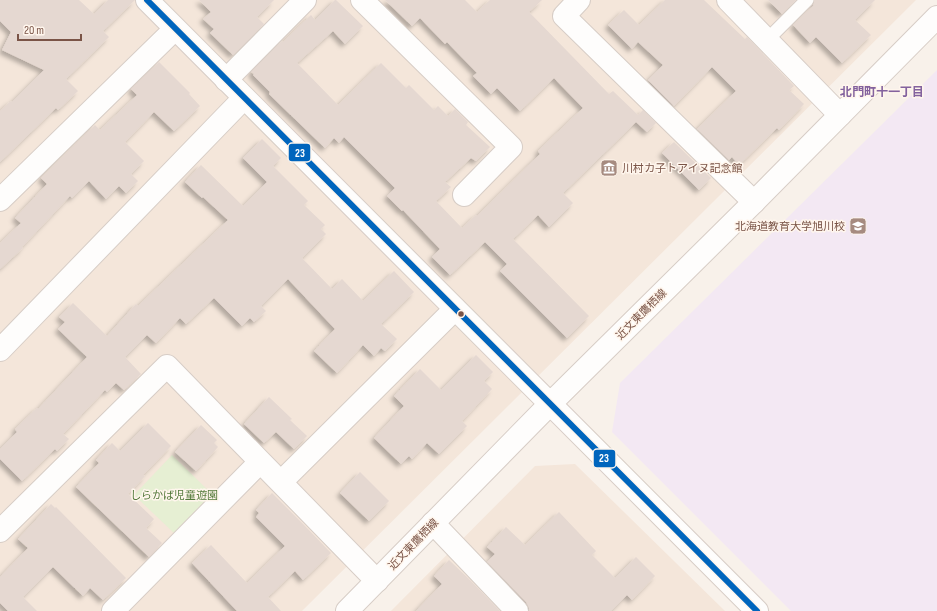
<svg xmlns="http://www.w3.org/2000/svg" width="937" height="611" viewBox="0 0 937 611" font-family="'Sofia Sans Condensed','Noto Sans JP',sans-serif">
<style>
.residential{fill:#f4e6da}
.education{fill:#f3e8f3}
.green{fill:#e6efd3}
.building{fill:#e5d8d1;filter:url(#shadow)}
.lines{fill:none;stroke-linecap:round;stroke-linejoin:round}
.service-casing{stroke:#d7cdc6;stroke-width:15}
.minor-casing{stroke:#d7cdc6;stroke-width:24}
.tertiary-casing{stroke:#d7cdc6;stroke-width:24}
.service{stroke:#fefdfc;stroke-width:13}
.minor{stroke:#fefdfc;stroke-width:22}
.tertiary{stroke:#fefdfc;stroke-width:22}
.bus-1-casing{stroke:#fff6ed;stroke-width:9}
.bus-1{stroke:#0065bd;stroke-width:6}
.bus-dot{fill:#7a5447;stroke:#fff6ed;stroke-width:1.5}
.labels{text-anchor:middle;stroke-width:3;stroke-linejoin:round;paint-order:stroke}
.poi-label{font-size:11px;fill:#7a5447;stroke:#fff6ed;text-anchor:start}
.street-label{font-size:11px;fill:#7a5447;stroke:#fff6ed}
.park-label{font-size:11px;fill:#547a3b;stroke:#fff6ed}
.neighbourhood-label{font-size:12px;font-weight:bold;fill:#83629e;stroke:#fff6ed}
.line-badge{stroke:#fff6ed;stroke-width:1.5}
.badge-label{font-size:11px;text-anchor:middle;font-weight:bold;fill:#fff}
</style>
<defs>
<filter id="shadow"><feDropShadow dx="-3.5" dy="3.5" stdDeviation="2" flood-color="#0004"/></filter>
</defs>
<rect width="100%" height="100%" fill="#f8f1ea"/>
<path class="residential" d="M0,0H916L302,611H0Z
M575,464L725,611H391L535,466Z"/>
<path class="education" d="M937,70V611H791L612,432L620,383Z"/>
<path class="green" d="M172,455L213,495L175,534L134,495Z"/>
<path class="building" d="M0,0H79L94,14L108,0H135L103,31L109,37L66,79L78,91L58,110L56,108L0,162V111L11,101L12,102L44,70L2,50L11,32L0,21Z
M199,0H274L257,17L264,24L233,55L210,33L214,29L203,19L211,12Z
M335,0H336L363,26L345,44L333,31L297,63L338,105L381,63L406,88L409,85L434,110L438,106L448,116L455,109L468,122L466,125L490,147L476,161L471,158L445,182L451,187L436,201L462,228L476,215L477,216L540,154L538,151L583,108L554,78L520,111L497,88L491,94L473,76L477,73L447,42L445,44L420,18L412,26L385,0H465L477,12L490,0H542L529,12L609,94L613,91L638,115L643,110L656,123L647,132L636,122L563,193L573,203L549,227L538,215L513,239L589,316L567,338L500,271L507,264L485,242L450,275L432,257L440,249L403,210L402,211L387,196L395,188L344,137L339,143L334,138L325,148L269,94L270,92L253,75L254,74L251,72L282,41L283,42L311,15L315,20Z
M665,0H704L745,39L747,37L794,86L789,90L804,104L779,130L777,128L739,165L732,157L729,160L697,129L736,91L712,67L674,106L648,80L663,65L638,42L632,49L608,25L624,10L639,25Z
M768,0H796L782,14Z
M815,0H875L855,20L871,35L842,63L816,37L810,43L794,26L793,25L813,6Z
M159,62L190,93L189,94L200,106L174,131L154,112L125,142L144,161L131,174L138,181L126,193L119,186L106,199L89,181L72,198L70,196L22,247L23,248L0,269V243L21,223L15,218L47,184L41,178L95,125L100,130L137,95L131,89Z
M262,139L281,158L273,166L308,201L304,205L325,225L321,229L326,234L302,258L332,289L342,279L363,301L394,271L414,292L381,324L397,339L385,351L381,348L374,356L363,345L337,373L314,351L335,329L288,279L261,306L266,311L254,322L250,318L242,326L214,298L186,324L180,318L156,343L147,335L125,357L141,374L124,390L116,383L107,392L105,390L63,434L69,439L57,451L55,449L22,481L0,459V449L17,432L15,429L37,408L38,409L87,357L58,329L65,322L59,317L73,303L107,336L136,304L138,306L228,220L203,197L202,198L185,182L201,165L243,206L267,182L243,158Z
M674,142L711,178L699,190L662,153Z
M476,355L493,372L484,381L492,389L462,421L467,426L439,454L427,443L412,459L409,456L401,464L374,438L404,406L394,396L420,369L441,390Z
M269,397L292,419L290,420L307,436L294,449L276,432L264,443L244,424Z
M148,423L171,446L143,475L145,476L128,494L154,519L146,528L162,543L149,557L76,487L99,463L96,460L112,443L120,451Z
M201,425L217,440L214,443L218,447L196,471L175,452Z
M360,472L389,501L369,521L340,493Z
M272,493L304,525L331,553L303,580L295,571L268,597L281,611H237L192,563L211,545L247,583L285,546L256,517L259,513L256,510Z
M51,504L55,508L56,507L126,578L103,600L90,588L83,596L53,567L23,597L37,611H8L0,603V577L28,548L18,539Z
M559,512L596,551L592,555L615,578L636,557L655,576L632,600L627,595L611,611H529V608L526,602L487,562L495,554L487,547L506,527L525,545Z
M449,560L470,580L500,611H416L442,584L434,576Z"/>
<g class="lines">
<g class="service-casing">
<path id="service" d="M767,40L807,0"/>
</g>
<g class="minor-casing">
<path id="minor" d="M362,0L511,147L464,195
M579,0L564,16L754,202
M728,0L840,115
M226,80L305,0
M0,200L175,29
M0,350L244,98
M281,482L455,309
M433,523L517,611
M0,531L167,366C237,438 307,509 377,581
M113,611L260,462"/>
</g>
<g class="tertiary-casing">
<path id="tertiary" d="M147,0L757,611
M347,611L550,404L754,202L937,17"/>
</g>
<use href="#service" class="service"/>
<use href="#minor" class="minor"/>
<use href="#tertiary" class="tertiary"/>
<g class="bus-1-casing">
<path id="bus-1" d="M147,0L757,611"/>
</g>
<use href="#bus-1" class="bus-1"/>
</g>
<defs>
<g id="museum-square" transform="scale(0.9)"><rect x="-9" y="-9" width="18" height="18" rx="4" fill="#a68b80" stroke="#fff6ed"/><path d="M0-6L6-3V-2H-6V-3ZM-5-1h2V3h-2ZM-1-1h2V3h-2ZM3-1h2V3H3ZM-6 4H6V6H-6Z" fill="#fff"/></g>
<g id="university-square" transform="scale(0.9)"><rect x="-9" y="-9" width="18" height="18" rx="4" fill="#a68b80" stroke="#fff6ed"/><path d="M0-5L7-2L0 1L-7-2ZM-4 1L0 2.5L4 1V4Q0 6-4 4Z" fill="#fff"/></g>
</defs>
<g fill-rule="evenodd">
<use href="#museum-square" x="609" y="168"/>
<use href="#university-square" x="858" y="226"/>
</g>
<circle class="bus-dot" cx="461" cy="314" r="3.5"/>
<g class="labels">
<g class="poi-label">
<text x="622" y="172">川村カ子トアイヌ記念館</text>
<text x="845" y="230" text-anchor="end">北海道教育大学旭川校</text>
</g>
<g class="street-label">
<text transform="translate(641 314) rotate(-45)" y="4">近文東鷹栖線</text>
<text transform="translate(413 544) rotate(-46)" y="4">近文東鷹栖線</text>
</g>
<g class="park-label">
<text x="174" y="499">しらかば児童遊園</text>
</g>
<g class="neighbourhood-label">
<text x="882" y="96">北門町十一丁目</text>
</g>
</g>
<g class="line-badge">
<rect x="288" y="143" width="23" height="19" rx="4" fill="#0065bd"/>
<rect x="593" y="449" width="23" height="19" rx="4" fill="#0065bd"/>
</g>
<g class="badge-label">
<text x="300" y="157">23</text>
<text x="604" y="462">23</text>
</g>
<path d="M18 34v6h63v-6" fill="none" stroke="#7a5447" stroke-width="2"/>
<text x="24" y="34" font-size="12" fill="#7a5447" stroke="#fff6ed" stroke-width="3" paint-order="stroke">20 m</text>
</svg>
